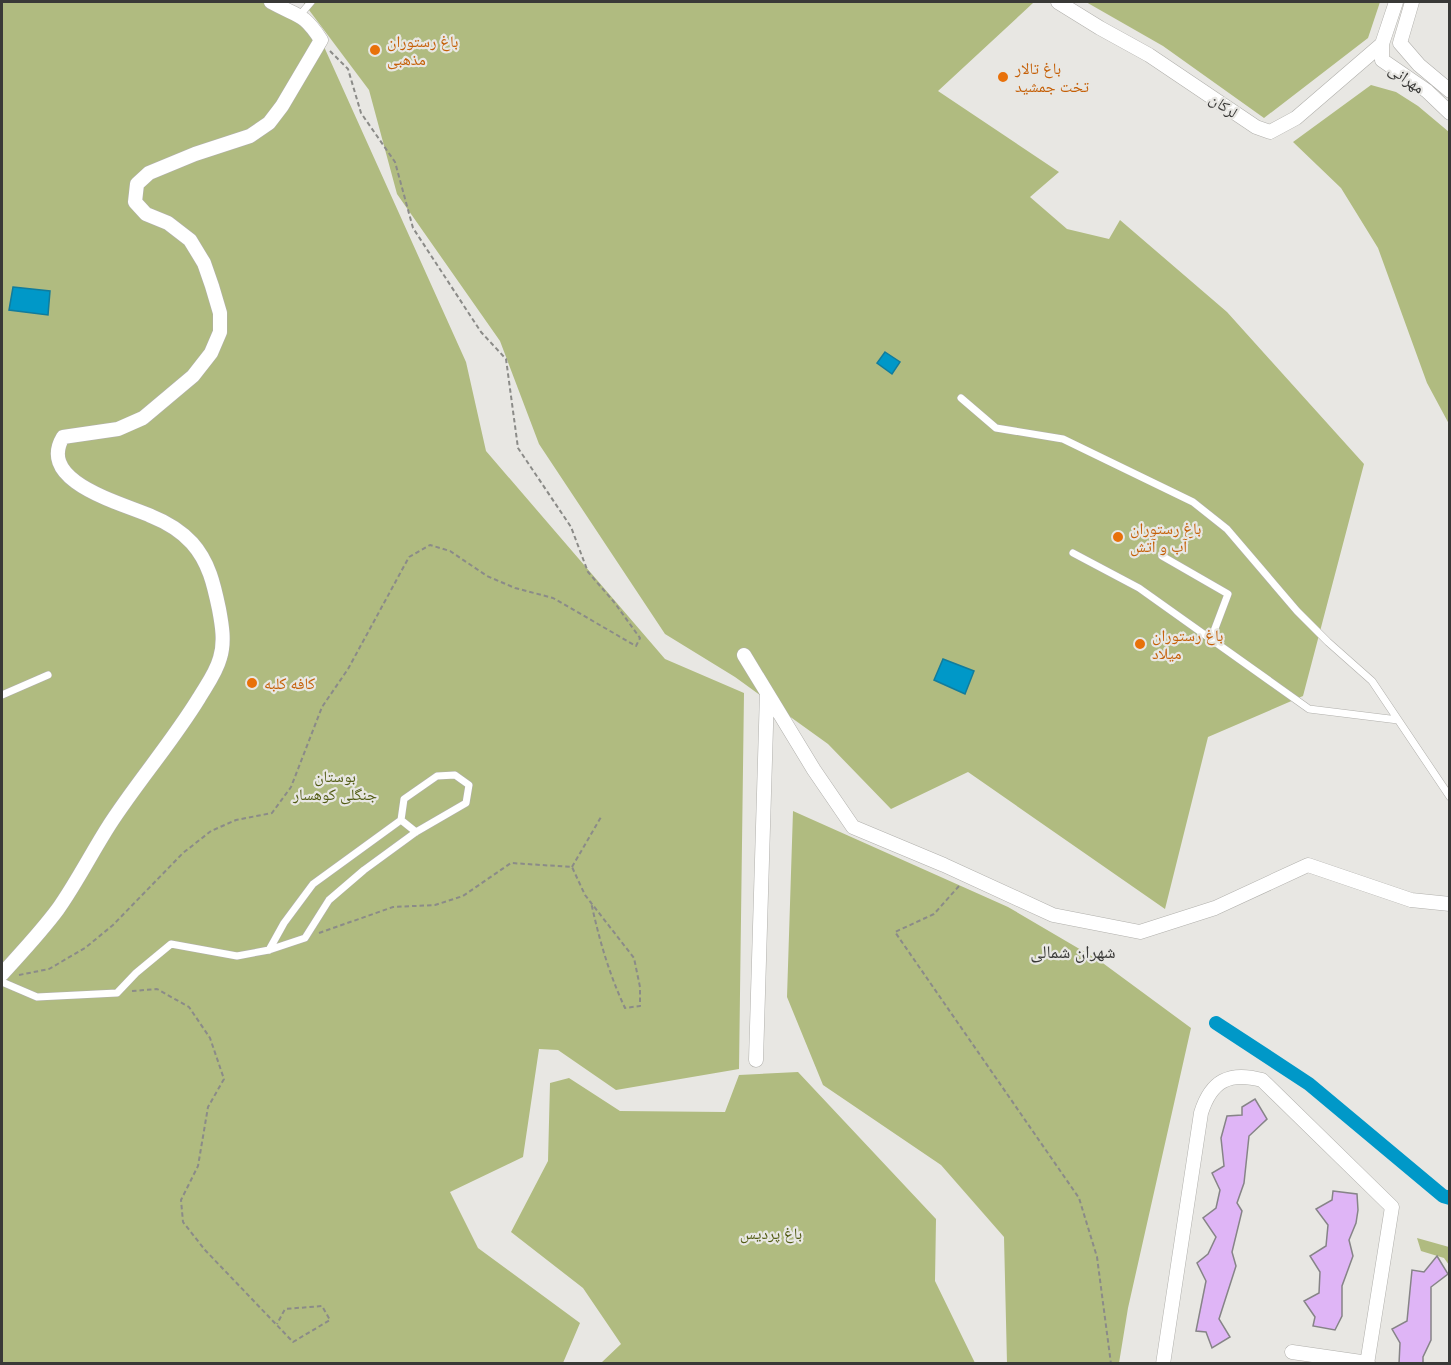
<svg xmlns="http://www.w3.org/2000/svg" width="1451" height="1365" viewBox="0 0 1451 1365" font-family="Roboto,'Noto Naskh Arabic',sans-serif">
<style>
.green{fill:#b0bb80}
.water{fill:#0098c8;stroke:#117c9c;stroke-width:1.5}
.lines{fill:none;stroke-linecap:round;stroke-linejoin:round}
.canal{stroke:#0098c8;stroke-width:14}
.building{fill:#dfb5f6;stroke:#868487;stroke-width:1.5}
.lane-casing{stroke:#b1b0ac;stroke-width:8}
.street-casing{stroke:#b1b0ac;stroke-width:15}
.path{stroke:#8b8b88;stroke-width:2;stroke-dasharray:4.5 3;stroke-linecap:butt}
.lane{stroke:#fff;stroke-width:7}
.street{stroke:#fff;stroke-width:14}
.food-dot{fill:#e8710a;stroke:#e8e7e3;stroke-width:2}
.labels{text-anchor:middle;stroke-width:4.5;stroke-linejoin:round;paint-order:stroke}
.food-label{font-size:16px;fill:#c56008;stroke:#e8e7e3;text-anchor:start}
.street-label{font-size:16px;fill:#393937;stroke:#e8e7e3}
.park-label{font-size:16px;fill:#525c14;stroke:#e8e7e3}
.neighbourhood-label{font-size:18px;fill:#393937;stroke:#e8e7e3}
</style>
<rect width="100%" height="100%" fill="#e8e7e3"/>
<path class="green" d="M2,2H273L321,40L466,362L486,451L665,659L744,693L739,1069L616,1090L558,1050L539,1049L523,1157L450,1192L478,1248L580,1323L563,1363L2,1364Z
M303,2H1031L1033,3L938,91L1059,172L1030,197L1067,229L1109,239L1120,220L1227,312L1364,464L1303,696L1208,737L1165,909L968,772L891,809L828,744L735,677L665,634L539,444L500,341L397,194L369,90Z
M1086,2H1380L1368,38L1264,118L1163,46Z
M1371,85L1396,92L1418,106L1449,132V424L1427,383L1378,248L1341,188L1293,142Z
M793,811L1008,907L1100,961L1191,1028L1128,1308L1119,1363H1007L1004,1237L941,1165L823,1085L787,997Z
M798,1072L936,1219L935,1281L975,1363H601L621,1344L583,1288L511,1232L548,1161L550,1083L569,1078L620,1111L725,1112L739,1075Z
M1417,1238L1449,1247V1265L1444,1258L1421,1251Z"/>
<path class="water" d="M13,287L50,291L48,315L9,310Z
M885,352L900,362L892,374L877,363Z
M943,659L974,671L965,694L934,680Z"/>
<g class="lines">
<path class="canal" d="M1216,1023L1309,1084L1443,1196L1450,1198"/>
</g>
<path class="building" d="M1255,1099L1267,1119L1249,1136L1244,1183L1237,1203L1242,1211L1232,1252L1236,1266L1219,1319L1230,1337L1212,1348L1206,1332L1196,1331L1206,1281L1197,1263L1208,1254L1216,1237L1203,1218L1216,1208L1220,1190L1212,1173L1224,1166L1221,1138L1227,1116L1242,1115V1107Z
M1333,1191L1357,1194L1358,1210L1356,1223L1349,1240L1353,1256L1342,1286V1316L1335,1330L1313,1326L1315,1317L1304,1301L1319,1293L1320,1272L1310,1256L1326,1246L1328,1225L1316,1209L1332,1200Z
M1437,1256L1448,1274L1431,1287V1340L1423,1357V1364H1399L1400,1343L1392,1329L1407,1321L1412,1270L1424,1272Z"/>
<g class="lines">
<g class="lane-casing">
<path id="lane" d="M300,15L311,2
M961,398L996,428L1063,439L1193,502L1227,529L1297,611L1328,642L1372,681L1450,797
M1073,553L1139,588L1309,709L1398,720
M1162,556L1228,594L1211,639
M2,695L48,675
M401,820L416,832
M2,982L37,997L117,993L136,973L171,944L237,956L269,950L305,938L329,900L364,870L416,832L466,803L469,785L455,775L437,776L404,799L401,820L313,884L284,923L269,950"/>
</g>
<g class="street-casing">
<path id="street" d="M1058,2L1100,28L1149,55L1256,127L1270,132L1296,118L1382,44
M1396,2L1382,44V60L1427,91L1450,113
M1412,2L1400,43L1419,65L1450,91
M744,655L814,770L853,827L944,865L1053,915L1140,932L1215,908L1308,865L1411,900L1450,904
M2,974C21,953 41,932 58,909C77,882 92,852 110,824C138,781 172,742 199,698C206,686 216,673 220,658C225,642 222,625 219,609C214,585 209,562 192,543C181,531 166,522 151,516C122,503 36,482 63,437L118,429L143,418L193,376L211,353L220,332V313L212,286L204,263L190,240L168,223L146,214L135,202L137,184L149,173L195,154L250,136L269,123L282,106L321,40C303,12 298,17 271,2
M756,1060L767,693
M1292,1352L1368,1363
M1163,1364L1201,1113C1211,1081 1229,1071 1262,1080L1392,1207L1367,1364"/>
</g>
<path class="path" d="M572,867L601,817
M959,886L934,914L895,932L1079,1198L1097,1257L1111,1364
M319,933L393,907L435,905L463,896L511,863L572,867L585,895L634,958L640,987V1006L625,1008C609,974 599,939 591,902
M19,975L49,969L85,948L113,925L183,853L211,831L236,820L272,813L291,787L322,707L348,669L409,557L430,545L450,551L487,576L515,588L553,598L636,646L640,638L614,602L588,572L571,527L518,448L506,359L481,332L413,228L395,162L361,113L348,69L330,51
M132,991L157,989L189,1007L210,1038L224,1079L208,1107L198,1166L181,1200L183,1222L205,1250L293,1342L330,1320L322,1306L285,1309L277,1324"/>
<use href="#lane" class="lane"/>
<use href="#street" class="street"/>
</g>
<g class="food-dot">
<circle cx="375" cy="50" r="6"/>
<circle cx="1003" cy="77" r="6"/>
<circle cx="1118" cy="537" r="6"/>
<circle cx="1140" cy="644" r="6"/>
<circle cx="252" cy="683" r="6"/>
</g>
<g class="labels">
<g class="food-label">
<text x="387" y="47">باغ رستوران<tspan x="387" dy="18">مذهبی</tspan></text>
<text x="1015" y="74">باغ تالار<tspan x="1015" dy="18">تخت جمشید</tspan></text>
<text x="1130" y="534">باغ رستوران<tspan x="1130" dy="18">آب و آتش</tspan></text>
<text x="1152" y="641">باغ رستوران<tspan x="1152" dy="18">میلاد</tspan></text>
<text x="264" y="689">کافه کلبه</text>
</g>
<g class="street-label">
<text transform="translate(1407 78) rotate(35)" y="6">مهرانی</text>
<text transform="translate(1224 105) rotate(35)" y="6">لرکان</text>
</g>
<g class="park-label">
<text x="335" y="782">بوستان<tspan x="335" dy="18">جنگلی کوهسار</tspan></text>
<text x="771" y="1239">باغ پردیس</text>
</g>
<g class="neighbourhood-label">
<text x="1073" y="958">شهران شمالی</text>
</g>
</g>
<rect width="1451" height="1365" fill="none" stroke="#393937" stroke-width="6"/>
</svg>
